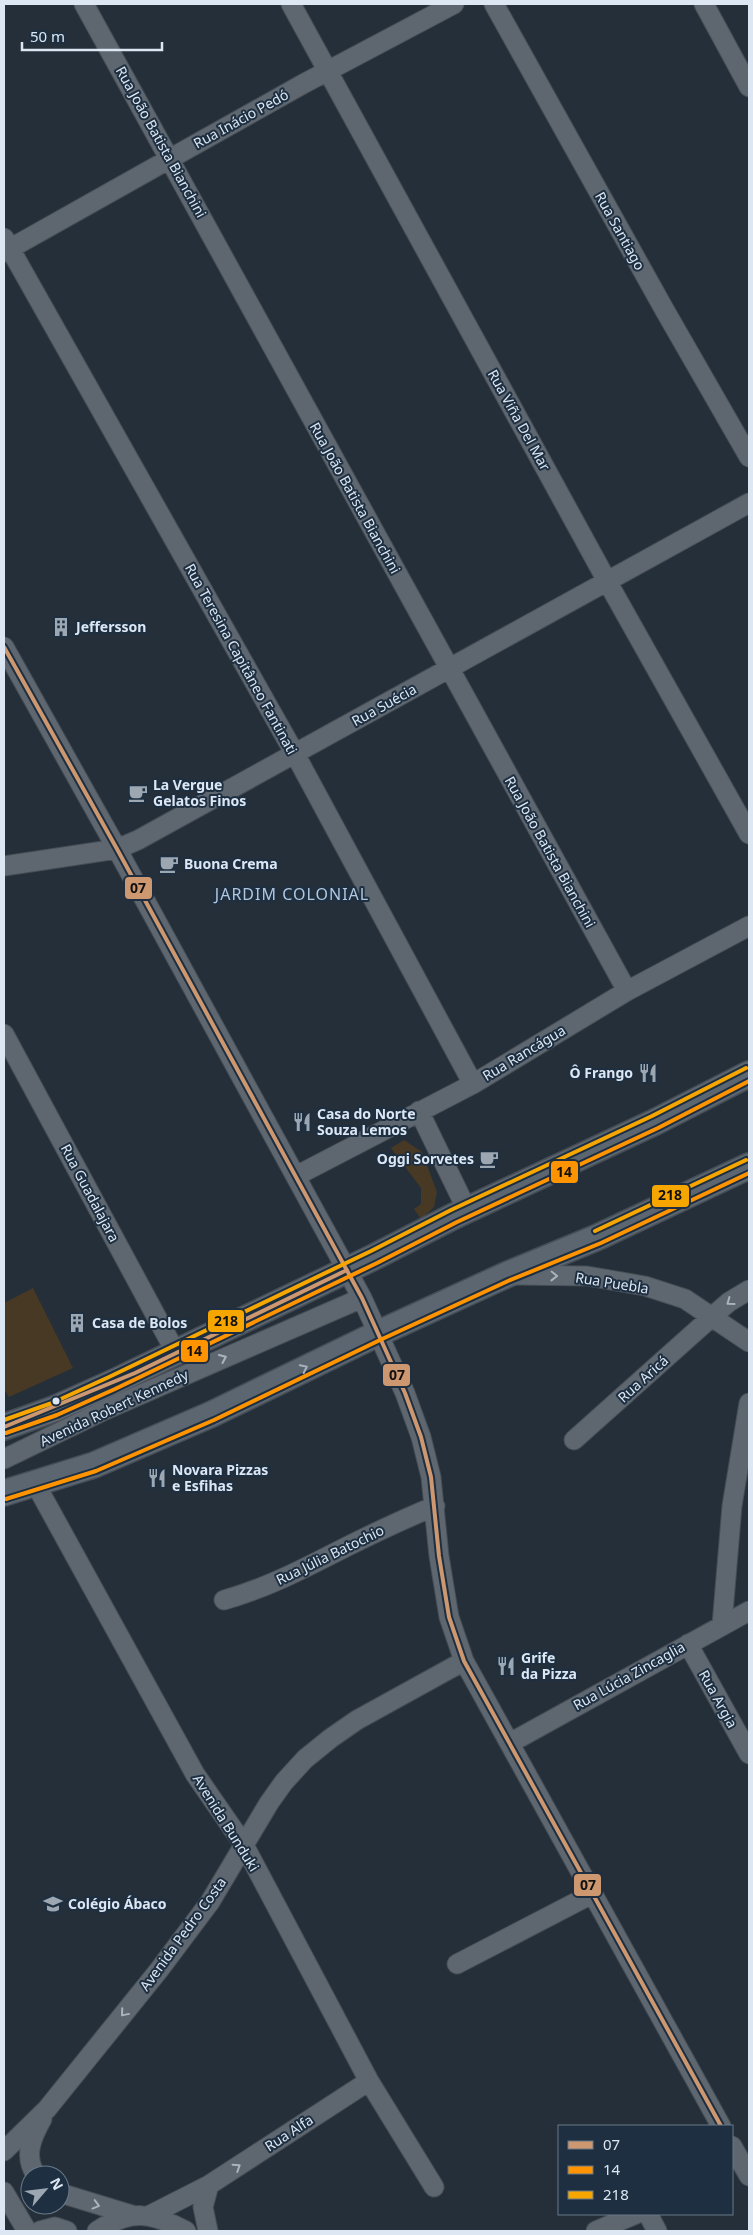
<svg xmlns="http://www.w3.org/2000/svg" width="753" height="2235" viewBox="0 0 753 2235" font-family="'Noto Sans',sans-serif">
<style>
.green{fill:#483924}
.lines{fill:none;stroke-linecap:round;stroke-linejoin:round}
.minor-casing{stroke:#454d55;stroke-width:21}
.major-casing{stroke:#454d55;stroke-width:28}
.minor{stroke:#5e666f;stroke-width:19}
.major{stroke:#5c6670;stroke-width:25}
.bus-1-casing{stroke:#1d2f41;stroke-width:8}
.bus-2-casing{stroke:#1d2f41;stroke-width:8}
.bus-3-casing{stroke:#1d2f41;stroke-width:8}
.bus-1{stroke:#cd976f;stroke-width:4}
.bus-2{stroke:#ff9300;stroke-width:4}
.bus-3{stroke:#f7a600;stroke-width:4}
.oneway{stroke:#aab3be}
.oneway2{stroke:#a9b3bf}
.bus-dot{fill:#dce7f3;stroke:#1d2f41;stroke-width:2}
.labels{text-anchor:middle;stroke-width:4;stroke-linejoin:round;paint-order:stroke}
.street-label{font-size:14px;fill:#dce7f3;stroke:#1d2f41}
.poi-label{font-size:14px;font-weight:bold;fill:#dce7f3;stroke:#1d2f41;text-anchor:start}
.quarter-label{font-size:16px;letter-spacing:1px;fill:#b1c7de;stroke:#1d2f41}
.line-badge{stroke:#1d2f41;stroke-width:2}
.pale-badge-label{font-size:14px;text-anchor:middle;font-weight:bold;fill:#111}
</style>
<rect width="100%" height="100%" fill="#252f39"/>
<path class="green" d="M404,1140L422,1152L437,1192L434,1207L421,1219L414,1209L421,1204V1188L391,1148Z
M33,1288L73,1368L9,1397L4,1389V1303Z"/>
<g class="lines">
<g class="minor-casing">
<path id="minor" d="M84,4L627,991
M291,4L607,581L749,834
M494,4L664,309L749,457
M704,4L749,87
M4,238L295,754L473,1084
M4,252L303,84L454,4
M4,647L117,849L362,1298L405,1393L421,1437L431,1477L439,1556L449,1617L464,1661L721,2126
M4,866L117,849L138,840L749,503
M4,1034L176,1353
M419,1111L467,1210
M296,1176L473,1084L627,991L749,926
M512,1275L587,1276L645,1286L685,1299L749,1342
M574,1440L715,1314L729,1302L749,1290
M4,1459L105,1410L362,1298
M35,1483L195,1774L244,1845L369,2081L434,2187
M224,1600C267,1588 305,1568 344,1548C374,1533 404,1519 435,1506
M722,1625L732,1506L749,1403
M688,1644L749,1754
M510,1743L749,1611
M457,1964L592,1894
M732,2146L749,2176
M4,2151L47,2109L159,1970L210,1902L269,1803L284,1782L305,1759L331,1738L357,1720L464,1661
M36,2175C23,2156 32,2137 42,2119
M4,2192L27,2231
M60,2193L132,2215
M648,2214L657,2231
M148,2216L209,2185L369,2081
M40,2231L55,2227L67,2231
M97,2231C131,2209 151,2212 186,2231
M208,2231L203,2207L209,2185
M596,2231L636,2214"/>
</g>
<g class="major-casing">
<path id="major" d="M4,1427L54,1409L112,1383L374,1257L454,1216L655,1122L749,1074
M4,1493L94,1465L212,1414L377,1334L506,1275L598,1237L749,1166"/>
</g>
<use href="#minor" class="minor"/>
<use href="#major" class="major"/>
<g class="bus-1-casing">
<path id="bus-1" d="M4,647L117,849L362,1298L405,1393L421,1437L431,1477L439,1556L449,1617L464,1661L721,2126
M4,1427L135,1373L347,1270"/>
</g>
<g class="bus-2-casing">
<path id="bus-2" d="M6,1433L57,1415L115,1389L377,1263L457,1222L658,1128L749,1081
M6,1499L96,1471L214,1420L380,1340L508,1281L601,1243L749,1173"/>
</g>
<g class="bus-3-casing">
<path id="bus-3" d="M595,1231L746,1160
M4,1420L52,1403L109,1377L371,1251L451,1210L652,1116L746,1068"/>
</g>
<use href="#bus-1" class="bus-1"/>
<use href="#bus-2" class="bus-2"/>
<use href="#bus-3" class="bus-3"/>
</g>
<defs><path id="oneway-chevron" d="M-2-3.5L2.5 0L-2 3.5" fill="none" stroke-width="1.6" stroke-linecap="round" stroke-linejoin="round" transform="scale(1.25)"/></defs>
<g class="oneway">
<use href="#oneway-chevron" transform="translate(554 1276) rotate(1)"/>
<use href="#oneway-chevron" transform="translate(730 1302) rotate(144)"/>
<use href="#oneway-chevron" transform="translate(223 1358) rotate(-24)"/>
<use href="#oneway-chevron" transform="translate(124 2013) rotate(130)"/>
<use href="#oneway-chevron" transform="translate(237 2167) rotate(-33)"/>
<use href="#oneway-chevron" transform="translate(96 2205) rotate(15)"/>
</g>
<use class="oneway2" href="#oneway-chevron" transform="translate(304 1368) rotate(-26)"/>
<defs>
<g id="building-bare" transform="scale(1.5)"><path d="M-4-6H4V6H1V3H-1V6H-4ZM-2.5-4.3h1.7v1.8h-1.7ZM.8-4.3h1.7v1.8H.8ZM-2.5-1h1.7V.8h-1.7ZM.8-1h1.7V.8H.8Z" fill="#9ca7b2" stroke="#1d2f41" stroke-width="2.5" paint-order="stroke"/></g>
<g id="cafe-bare" transform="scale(1.5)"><path d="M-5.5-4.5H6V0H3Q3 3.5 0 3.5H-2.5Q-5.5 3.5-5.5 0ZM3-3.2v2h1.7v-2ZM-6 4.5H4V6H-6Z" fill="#9ca7b2" stroke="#1d2f41" stroke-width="2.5" paint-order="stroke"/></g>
<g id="restaurant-bare" transform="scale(1.5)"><path d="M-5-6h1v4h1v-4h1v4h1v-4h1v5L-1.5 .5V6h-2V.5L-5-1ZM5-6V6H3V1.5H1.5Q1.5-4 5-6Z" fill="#9ca7b2" stroke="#1d2f41" stroke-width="2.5" paint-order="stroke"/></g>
<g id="school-bare" transform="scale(1.5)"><path d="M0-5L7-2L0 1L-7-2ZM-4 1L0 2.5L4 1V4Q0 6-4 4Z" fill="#9ca7b2" stroke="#1d2f41" stroke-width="2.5" paint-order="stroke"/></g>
</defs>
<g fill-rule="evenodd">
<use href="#building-bare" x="61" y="627"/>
<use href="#cafe-bare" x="138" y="793"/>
<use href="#cafe-bare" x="169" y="864"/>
<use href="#restaurant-bare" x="648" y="1073"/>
<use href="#restaurant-bare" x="302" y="1122"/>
<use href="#cafe-bare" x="489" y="1159"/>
<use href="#building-bare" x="77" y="1323"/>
<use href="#restaurant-bare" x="157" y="1478"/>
<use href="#restaurant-bare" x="506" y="1666"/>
<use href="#school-bare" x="53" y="1904"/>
</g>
<circle class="bus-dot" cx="56" cy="1401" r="4.5"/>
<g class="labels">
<g class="street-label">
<text transform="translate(241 119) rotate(-29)" y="5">Rua Inácio Pedó</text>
<text transform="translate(161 142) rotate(61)" y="5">Rua João Batista Bianchini</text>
<text transform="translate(620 231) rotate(61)" y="5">Rua Santiago</text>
<text transform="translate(519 420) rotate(61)" y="5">Rua Viña Del Mar</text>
<text transform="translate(355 498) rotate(61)" y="5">Rua João Batista Bianchini</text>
<text transform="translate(241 659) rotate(61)" y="5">Rua Teresina Capitâneo Fantinati</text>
<text transform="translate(384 705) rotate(-29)" y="5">Rua Suécia</text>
<text transform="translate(550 852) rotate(61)" y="5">Rua João Batista Bianchini</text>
<text transform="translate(524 1053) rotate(-31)" y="5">Rua Rancágua</text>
<text transform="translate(90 1193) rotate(62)" y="5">Rua Guadalajara</text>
<text transform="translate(612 1283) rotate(9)" y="5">Rua Puebla</text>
<text transform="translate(643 1379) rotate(-42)" y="5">Rua Aricá</text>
<text transform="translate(114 1408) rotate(-25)" y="5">Avenida Robert Kennedy</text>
<text transform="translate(330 1555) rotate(-26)" y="5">Rua Júlia Batochio</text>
<text transform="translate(629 1676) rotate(-29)" y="5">Rua Lúcia Zincaglia</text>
<text transform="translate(718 1699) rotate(61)" y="5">Rua Argia</text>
<text transform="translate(226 1823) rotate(58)" y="5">Avenida Bunduki</text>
<text transform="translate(183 1934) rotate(-54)" y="5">Avenida Pedro Costa</text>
<text transform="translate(289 2133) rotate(-33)" y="5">Rua Alfa</text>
</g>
<g class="poi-label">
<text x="76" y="632">Jeffersson</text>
<text x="153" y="790">La Vergue<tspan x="153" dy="16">Gelatos Finos</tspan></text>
<text x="184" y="869">Buona Crema</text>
<text x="633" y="1078" text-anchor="end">Ô Frango</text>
<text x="317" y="1119">Casa do Norte<tspan x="317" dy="16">Souza Lemos</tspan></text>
<text x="474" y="1164" text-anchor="end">Oggi Sorvetes</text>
<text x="92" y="1328">Casa de Bolos</text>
<text x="172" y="1475">Novara Pizzas<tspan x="172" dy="16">e Esfihas</tspan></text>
<text x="521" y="1663">Grife<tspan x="521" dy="16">da Pizza</tspan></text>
<text x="68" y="1909">Colégio Ábaco</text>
</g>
<g class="quarter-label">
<text x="292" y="900">JARDIM COLONIAL</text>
</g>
</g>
<g class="line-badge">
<rect x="124" y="876" width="29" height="24" rx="5" fill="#cd976f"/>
<rect x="550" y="1160" width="29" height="24" rx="5" fill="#ff9300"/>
<rect x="651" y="1184" width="39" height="24" rx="5" fill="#f7a600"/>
<rect x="207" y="1309" width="38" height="24" rx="5" fill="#f7a600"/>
<rect x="180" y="1339" width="29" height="24" rx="5" fill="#ff9300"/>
<rect x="382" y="1363" width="29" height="24" rx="5" fill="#cd976f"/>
<rect x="573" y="1873" width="29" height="24" rx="5" fill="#cd976f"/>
</g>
<g class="pale-badge-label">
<text x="138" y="893">07</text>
<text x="564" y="1177">14</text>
<text x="670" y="1200">218</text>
<text x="226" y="1326">218</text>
<text x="194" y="1356">14</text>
<text x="397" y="1380">07</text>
<text x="588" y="1890">07</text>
</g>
<rect width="753" height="2235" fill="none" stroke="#dce7f3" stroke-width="10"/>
<rect x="558" y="2125" width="175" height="90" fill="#1d2f41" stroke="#697988"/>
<rect x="568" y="2141" width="25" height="8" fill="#cd976f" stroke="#697988"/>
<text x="603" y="2150" font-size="15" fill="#dce7f3">07</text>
<rect x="568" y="2166" width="25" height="8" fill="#ff9300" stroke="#697988"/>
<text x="603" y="2175" font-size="15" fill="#dce7f3">14</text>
<rect x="568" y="2191" width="25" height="8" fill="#f7a600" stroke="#697988"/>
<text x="603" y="2200" font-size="15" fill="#dce7f3">218</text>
<g transform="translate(45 2190) rotate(62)"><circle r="24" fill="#1d2f41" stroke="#697988"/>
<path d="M0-4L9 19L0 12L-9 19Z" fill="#9ca7b2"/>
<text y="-8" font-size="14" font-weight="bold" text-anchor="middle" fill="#dce7f3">N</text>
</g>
<path d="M22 42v8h140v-8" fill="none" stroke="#dce7f3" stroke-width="2.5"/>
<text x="30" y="42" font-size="15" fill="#dce7f3" stroke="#1d2f41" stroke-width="4" paint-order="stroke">50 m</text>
</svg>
